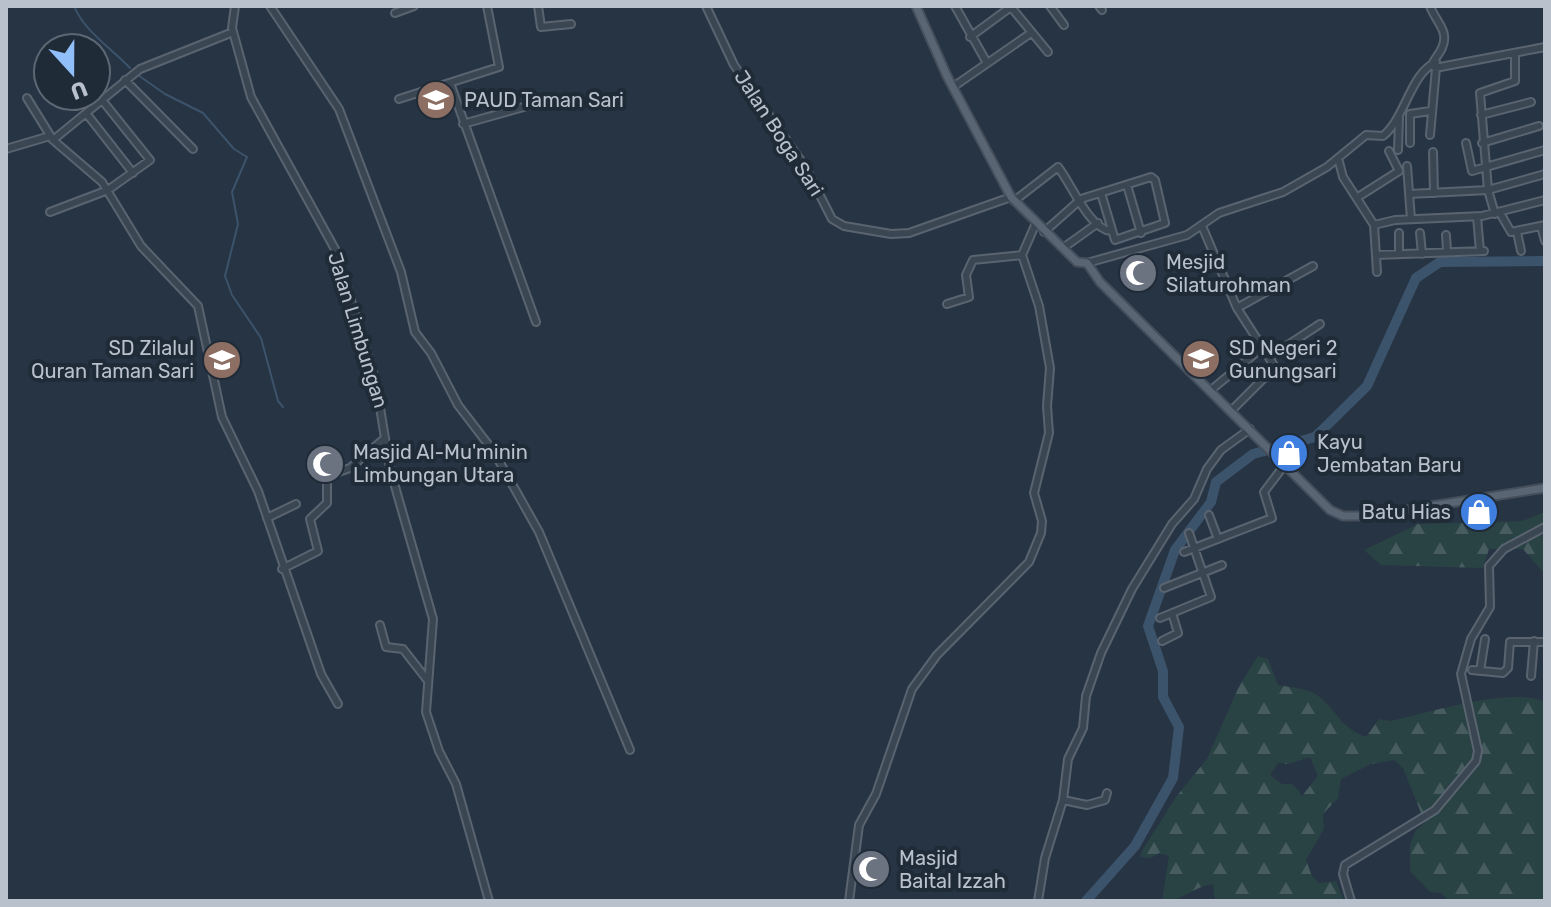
<svg xmlns="http://www.w3.org/2000/svg" width="1551" height="907" viewBox="0 0 1551 907" font-family="Rubik,sans-serif">
<style>
.forest{fill:url(#forest-firs);fill-rule:evenodd}
.lines{fill:none;stroke-linecap:round;stroke-linejoin:round}
.stream{stroke:#3c536c;stroke-width:2}
.river{stroke:#3c536c;stroke-width:10}
.minor-casing{stroke:#596470;stroke-width:10}
.major-casing{stroke:#454f5c;stroke-width:11}
.minor{stroke:#3b4653;stroke-width:6}
.major{stroke:#596573;stroke-width:7}
.labels{text-anchor:middle;stroke-width:8;stroke-linejoin:round;paint-order:stroke}
.poi-label{font-size:20px;fill:#b8c1cc;stroke:#202b38;text-anchor:start}
.street-label{font-size:20px;fill:#b8c1cc;stroke:#202b38}
</style>
<defs>
<pattern id="forest-firs" width="22" height="20" patternUnits="userSpaceOnUse" patternTransform="scale(2)"><rect width="22" height="20" fill="#294244"/><path d="M5 1l3.5 6h-7zM16 11l3.5 6h-7z" fill="#465c5e"/></pattern>
</defs>
<rect width="100%" height="100%" fill="#273443"/>
<path class="forest" d="M1545,512V574L1523,549H1489L1483,568L1381,565L1364,550L1418,524L1522,521Z
M1258,656L1268,659L1278,685C1293,688 1310,688 1322,699C1340,715 1340,727 1366,737L1379,719L1390,721C1428,713 1511,686 1545,702V901H1450L1441,893L1430,892L1410,871V845L1416,830L1425,823L1403,768L1394,760L1371,764L1341,779L1338,798L1323,814L1324,829L1306,860L1312,876L1319,883L1336,881L1344,901H1215L1213,884C1192,887 1184,901 1162,901L1169,856L1159,853L1151,858L1140,857L1142,851L1176,797L1207,759L1239,686ZM1310,757L1318,776L1302,796L1293,784H1282L1270,775L1278,763L1289,764Z"/>
<g class="lines">
<path class="stream" d="M74,6C84,31 111,48 130,68
M138,75L165,94L203,113L234,149L247,157L232,192L238,224L225,276L232,295L261,338L278,401L283,407"/>
<path class="river" d="M1086,901L1135,846L1173,778L1179,727L1163,697V671L1148,626L1175,550L1211,502L1216,482L1253,454L1315,437L1367,386L1416,278L1440,262L1545,261"/>
<g class="minor-casing">
<path id="minor" d="M235,6L232,28L251,97L336,251L376,383L390,469L433,619L426,712L439,751L456,784L489,901
M270,6L339,109L401,272L415,332L431,353L458,405L494,452L539,532L630,750
M538,6L541,27L571,24
M706,6L734,65L806,168L832,219L844,226L891,234L909,233L1011,197
M955,6L987,63
M1050,6L1064,25
M1099,6L1102,10
M1430,6C1435,21 1450,31 1442,48C1439,55 1434,59 1432,65L1436,62L1435,68L1545,47
M1011,7L1048,52
M395,13L414,6
M970,37L1012,6
M125,80L193,149
M450,83L536,322
M953,87L1031,33
M27,98L53,140L102,182L141,246L198,306L222,417L258,491L321,674L338,704
M399,99L499,67L487,6
M86,113L133,173
M1481,115L1531,102
M463,124L545,101
M1430,135L1436,68
M53,140L140,69L233,32
M1410,143V114L1430,111
M1466,143L1472,171L1545,150
M1482,143L1539,126
M6,149L50,136
M1398,150L1399,118
M1433,152L1434,193
M1338,158L1343,177L1374,225L1377,272
M1407,166L1411,219
M1127,185L1141,233
M1409,194L1488,190L1480,93L1515,81V55
M1358,197L1399,171L1389,151
M1014,201L1058,167C1071,183 1089,229 1111,231
M50,212L108,190L150,160L102,100
M1500,213L1511,232L1545,225
M1495,214L1488,190L1545,174
M1477,217L1480,251
M1374,225L1395,220L1482,216L1545,200
M1202,226L1237,308
M1541,226L1545,241
M1044,232L1080,200L1084,198L1151,177L1155,180L1165,223L1115,240L1101,193
M1517,232L1521,251
M1399,233V254
M1420,233L1422,254
M1446,235L1447,251
M1063,248L1098,223
M1376,255L1484,251
M1087,263L1187,235L1219,213L1283,192L1327,167L1366,135L1383,136C1406,117 1410,74 1436,62
M947,304L969,297L966,275L973,260L1022,255
M1271,356L1320,324
M1211,390L1263,347
M1232,410L1275,367L1237,308L1313,266
M1209,515L1218,539
M267,518L296,504
M1184,552L1272,518L1264,492L1283,467
M282,569L318,551L310,519L327,503V476L350,468L385,438
M1164,588L1222,565
M1160,618L1211,597L1189,533
M380,625L386,647L403,649L428,681
M1162,641L1178,633L1172,613
M1472,670L1503,673L1508,668L1510,642H1545
M1480,671L1485,639
M1531,676L1534,641
M1063,800L1087,805L1105,800L1107,793
M849,901L859,825L876,794L912,689L937,655L1029,562L1041,533L1042,521L1034,493L1049,433L1047,406L1050,368L1039,306L1022,255L1036,223
M1038,901L1045,858L1063,800L1068,759L1083,728L1086,696L1101,653L1132,589L1172,524L1194,499L1207,469L1221,450L1250,429
M1351,901L1343,874L1345,865L1435,810L1476,761L1478,751L1461,674L1471,639L1490,607L1489,566L1504,549L1545,527"/>
</g>
<g class="major-casing">
<path id="major" d="M916,6L947,76L1011,197L1077,262L1087,263L1100,282L1330,510L1343,516H1367L1545,488"/>
</g>
<use href="#minor" class="minor"/>
<use href="#major" class="major"/>
</g>
<defs>
<g id="school-disc" transform="scale(2)"><circle r="9.5" fill="#8d6e63" stroke="#202b38"/><path d="M0-5L7-2L0 1L-7-2ZM-4 1L0 2.5L4 1V4Q0 6-4 4Z" fill="#fff"/></g>
<g id="mosque-disc" transform="scale(2)"><circle r="9.5" fill="#6b7280" stroke="#202b38"/><path d="M3.5-4.9A6 6 0 1 0 3.5 4.9A5 5 0 1 1 3.5-4.9Z" fill="#fff"/></g>
<g id="shop-disc" transform="scale(2)"><circle r="9.5" fill="#3f7fe0" stroke="#202b38"/><path d="M-5-2.5h2.3a2.7 3.5 0 0 1 5.4 0H5L5.5 6h-11ZM-1.5-2.5h3a1.5 2.3 0 0 0-3 0Z" fill="#fff"/></g>
</defs>
<g fill-rule="evenodd">
<use href="#school-disc" x="436" y="100"/>
<use href="#mosque-disc" x="1138" y="273"/>
<use href="#school-disc" x="1201" y="359"/>
<use href="#school-disc" x="222" y="360"/>
<use href="#shop-disc" x="1289" y="453"/>
<use href="#mosque-disc" x="325" y="464"/>
<use href="#shop-disc" x="1479" y="512"/>
<use href="#mosque-disc" x="871" y="869"/>
</g>
<g class="labels">
<g class="poi-label">
<text x="464" y="107">PAUD Taman Sari</text>
<text x="1166" y="269">Mesjid<tspan x="1166" dy="23">Silaturohman</tspan></text>
<text x="194" y="355" text-anchor="end">SD Zilalul<tspan x="194" dy="23">Quran Taman Sari</tspan></text>
<text x="1229" y="355">SD Negeri 2<tspan x="1229" dy="23">Gunungsari</tspan></text>
<text x="1317" y="449">Kayu<tspan x="1317" dy="23">Jembatan Baru</tspan></text>
<text x="353" y="459">Masjid Al-Mu'minin<tspan x="353" dy="23">Limbungan Utara</tspan></text>
<text x="1451" y="519" text-anchor="end">Batu Hias</text>
<text x="899" y="865">Masjid<tspan x="899" dy="23">Baital Izzah</tspan></text>
</g>
<g class="street-label">
<text transform="translate(779 133) rotate(57)" y="7">Jalan Boga Sari</text>
<text transform="translate(358 330) rotate(73)" y="7">Jalan Limbungan</text>
</g>
</g>
<rect width="1551" height="907" fill="none" stroke="#b8c1cc" stroke-width="16"/>
<g transform="translate(72 72) rotate(159)"><circle r="38" fill="#202b38" stroke="#5d6773" stroke-width="2"/>
<path d="M0-6L14 30L0 20L-14 30Z" fill="#90bff9"/>
<text y="-12" font-size="22" font-weight="bold" text-anchor="middle" fill="#b8c1cc">U</text>
</g>
</svg>
